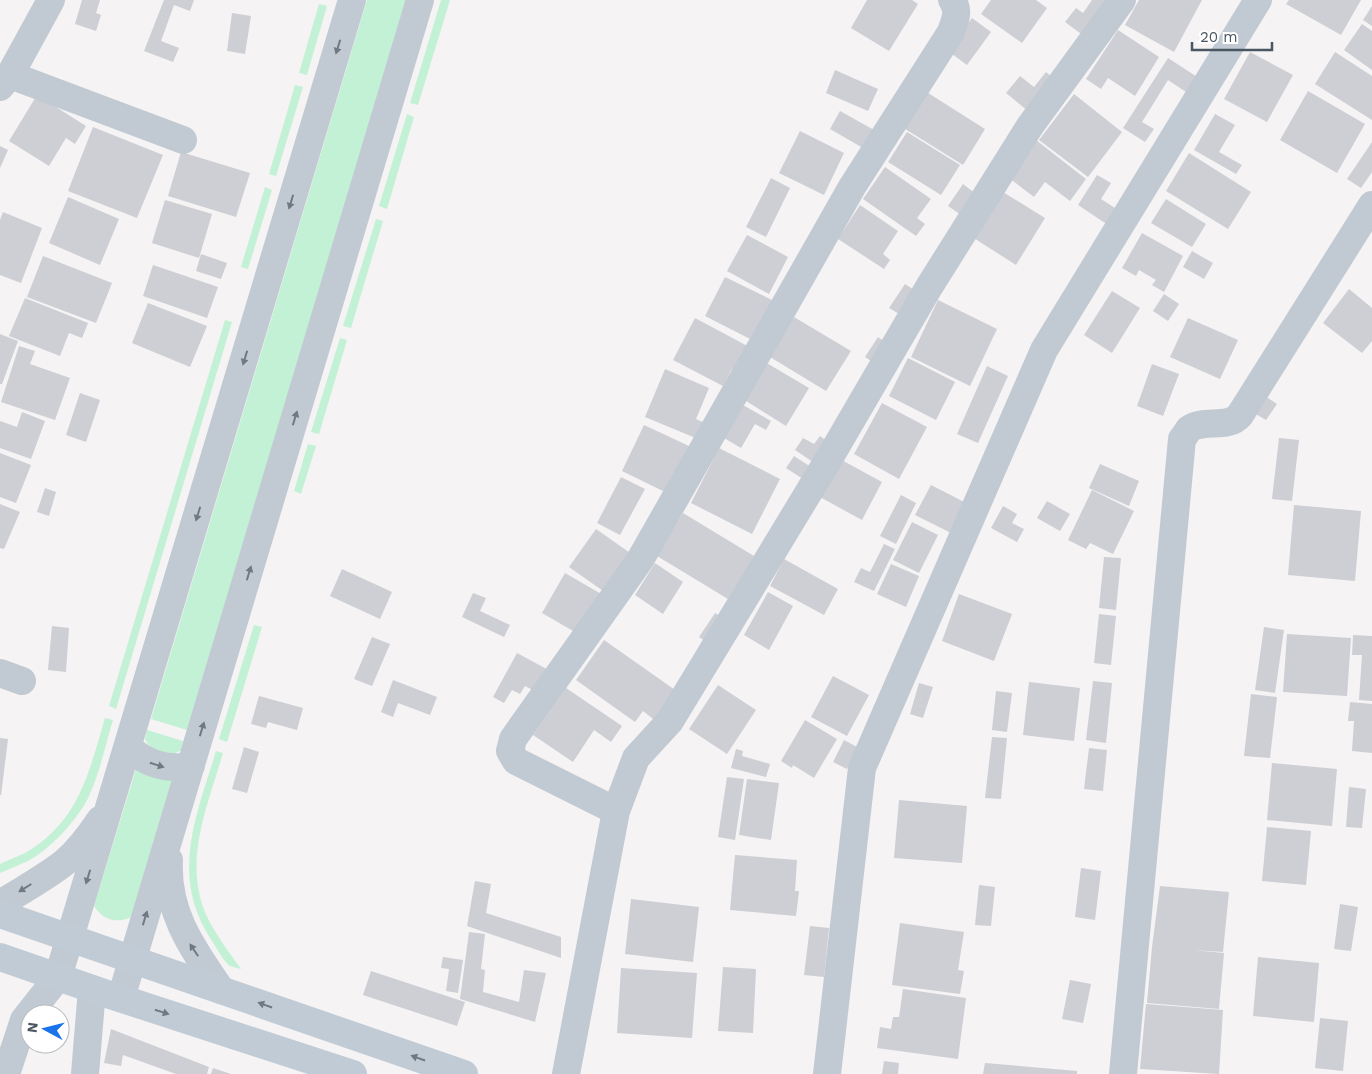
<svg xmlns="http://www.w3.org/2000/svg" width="1372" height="1074" viewBox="0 0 1372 1074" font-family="'Work Sans',sans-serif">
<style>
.green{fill:#c3f1d5}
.building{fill:#cdcfd5}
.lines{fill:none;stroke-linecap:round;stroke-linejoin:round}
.street{stroke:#c1cad2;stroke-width:28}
.secondary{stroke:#c1cbd6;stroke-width:28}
.oneway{fill:#6e7983}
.oneway2{fill:#6e7984}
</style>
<rect width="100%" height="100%" fill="#f5f3f3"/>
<path class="green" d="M367,0H406L187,730L151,719Z
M441,0H450L418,105L410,103Z
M319,4L327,6L307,75L299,73Z
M295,85L303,87L276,176L269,174Z
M407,114L414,117L387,209L379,206Z
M265,187L272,190L248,269L241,267Z
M376,219L383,221L351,328L343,326Z
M225,320L232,322L116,709L109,706Z
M340,338L347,340L319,434L311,432Z
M308,444L316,446L301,494L294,491Z
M254,625L262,627L227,742L219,739Z
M105,718L113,720C105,746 98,781 85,804C71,826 51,848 28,861C19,865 9,869 0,873V864C8,860 17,857 25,853C79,822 89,772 105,718Z
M147,730L183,741L181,750C177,752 173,755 169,755C160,755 148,747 145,739Z
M216,751L223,753C209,802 185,855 203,907C211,929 227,949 241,969C237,968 233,967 230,966C224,962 216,947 212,941C169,877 196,817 216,751Z
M136,769L172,780L131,917C116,924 103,920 94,906Z"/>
<path class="building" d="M82,0H100L96,13L101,15L96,31L75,24Z
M164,0H194L190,11L174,5L161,41L179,48L173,62L144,51Z
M867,0H912L918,4L889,51L851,28Z
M991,0H1036L1047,8L1022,43L981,14Z
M1092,0H1116L1088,39L1065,22L1076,8L1083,13Z
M1139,0H1202L1174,52L1125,25Z
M1289,0H1361L1341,35L1286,4Z
M1372,6V26L1363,20Z
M232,13L251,16L245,54L227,51Z
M972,18L991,32L967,65L948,51Z
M1362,24L1372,31V70L1344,50Z
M1118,30L1159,57L1135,96L1108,78L1101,89L1086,79Z
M1250,52L1293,75L1267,122L1224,99Z
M1335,52L1372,76V120L1315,84Z
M1168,58L1205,82L1195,98L1168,80L1142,122L1154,129L1145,142L1123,128Z
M835,70L878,89L868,111L826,93Z
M1046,72L1059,83L1033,115L1006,93L1020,76L1034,87Z
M925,91L985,129L963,165L902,127Z
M1308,91L1365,124L1337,173L1280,140Z
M1074,94L1122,132L1088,177L1039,140Z
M37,95L86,126L75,144L66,138L49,166L9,141Z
M840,111L874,130L863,148L830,129Z
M1215,114L1235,125L1219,152L1242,165L1236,174L1194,150Z
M93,127L163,155L137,218L68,191Z
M800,131L844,153L824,195L779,173Z
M907,132L960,165L941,195L888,162Z
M1036,140L1086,179L1070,201L1045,182L1034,197L1008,177Z
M1372,142V172L1361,188L1347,179Z
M0,146L8,150L0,168Z
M181,152L250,173L236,217L168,196Z
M1189,153L1251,192L1228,229L1166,191Z
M885,167L931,199L917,218L925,224L916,236L863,199Z
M1097,175L1111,183L1101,199L1118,210L1108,225L1078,205Z
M771,178L790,188L766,237L746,227Z
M963,184L976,194L961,215L948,206Z
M998,189L1045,218L1016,265L969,235Z
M68,197L119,219L100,265L49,243Z
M1166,199L1206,224L1192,247L1151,223Z
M165,200L212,214L199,258L152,243Z
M860,205L898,231L883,254L890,260L884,269L838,239Z
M3,212L42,228L21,283L0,275V220Z
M1142,233L1183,256L1164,292L1152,285L1156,280L1139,270L1136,276L1122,268Z
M747,235L788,257L769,294L727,271Z
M1192,251L1213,263L1204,279L1183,267Z
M201,254L227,263L221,279L196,271Z
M43,256L112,283L96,323L27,297Z
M153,265L218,287L207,318L143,296Z
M725,277L774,301L754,341L705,316Z
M905,284L916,291L901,315L889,308Z
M1349,289L1372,308V341L1362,353L1323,323Z
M1112,291L1140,308L1112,353L1084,335Z
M1164,294L1179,304L1168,321L1153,311Z
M25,298L88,323L82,338L69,333L60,356L9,336Z
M938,300L997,329L970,386L911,357Z
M148,303L207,326L190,367L132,343Z
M794,317L851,351L826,391L770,357Z
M695,318L753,349L740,373L732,369L723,386L673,360Z
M1188,318L1238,340L1220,379L1170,357Z
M0,334L18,341L2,384H0Z
M878,337L889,345L877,365L865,357Z
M19,346L35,351L30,364L70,378L55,420L1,402Z
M908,358L955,382L936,420L889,396Z
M765,362L809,388L786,426L743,399Z
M1152,364L1179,374L1163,416L1137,406Z
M987,366L1008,376L978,443L957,434Z
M665,369L709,388L696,419L705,423L698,439L645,417Z
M80,393L100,400L86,442L66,435Z
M1265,396L1277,404L1266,420L1254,413Z
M882,403L927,427L899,479L854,454Z
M743,405L771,421L766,430L755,424L741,448L724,438Z
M22,412L45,421L31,459L0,448V421L17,427Z
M644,425L689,446L667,493L622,471Z
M820,436L827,441L813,462L795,450L803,438L814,444Z
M1279,438L1299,440L1292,501L1272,499Z
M719,448L780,479L752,534L691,503Z
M0,453L31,465L16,503L0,497Z
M794,456L811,467L803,479L786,468Z
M838,458L882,482L862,520L818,496Z
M1100,464L1139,481L1129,506L1089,488Z
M621,477L645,489L620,535L597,523Z
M931,485L972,506L957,536L915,515Z
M45,488L56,492L49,516L37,512Z
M1092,490L1134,511L1113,554L1090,543L1086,549L1068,540Z
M901,495L916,503L896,544L880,536Z
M1047,501L1070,514L1060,531L1037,518Z
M0,504L20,512L4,549L0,548Z
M1294,505L1361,511L1355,581L1288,575Z
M1003,506L1017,514L1012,523L1024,529L1017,542L991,528Z
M683,513L754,556L728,599L657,556Z
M912,522L938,535L919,573L893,560Z
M596,529L633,555L606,593L569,567Z
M884,544L895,549L874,591L854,582L861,568L870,572Z
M1104,557L1121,558L1116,610L1099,608Z
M784,559L838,589L824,615L770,586Z
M655,563L683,582L663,614L635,595Z
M891,564L919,576L906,607L877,594Z
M342,569L392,592L380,619L330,596Z
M565,573L603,595L580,635L542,613Z
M768,592L793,606L769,650L744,635Z
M473,593L486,598L480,611L510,625L504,637L462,617Z
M959,594L1012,614L994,661L942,641Z
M715,613L727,621L711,645L699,637Z
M1099,614L1116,616L1111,665L1094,663Z
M52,626L69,628L66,672L48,670Z
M1264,627L1284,630L1275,693L1255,690Z
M1287,634L1351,638L1347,696L1283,692Z
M1353,635L1372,636V701L1359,700L1362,655H1352Z
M372,637L390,644L372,686L354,679Z
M604,640L678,692L657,722L643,711L635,722L576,680Z
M517,653L554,673L542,695L525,686L520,694L512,690L504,703L493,697Z
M833,676L869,695L847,736L811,717Z
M393,680L437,697L430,715L398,703L393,717L381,712Z
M1093,681L1112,683L1106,743L1086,740Z
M1029,682L1080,688L1074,741L1023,735Z
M919,683L933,687L923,718L910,714Z
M718,685L756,710L727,754L689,729Z
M566,688L622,726L611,742L594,730L573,762L533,735Z
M996,691L1012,693L1007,732L992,730Z
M1251,694L1277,697L1270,758L1244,756Z
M259,696L303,708L297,730L268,722L266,728L251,724Z
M1350,702L1372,704V753L1352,751L1354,721H1348Z
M805,720L837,739L814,778L793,765L792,768L781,761Z
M992,737L1007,738L1001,799L985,798Z
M0,738L8,739L1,795H0Z
M844,740L857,747L847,769L833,762Z
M244,747L259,752L247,793L232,789Z
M1089,748L1107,750L1103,791L1084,789Z
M736,749L743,751L742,756L770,764L766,777L731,768Z
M1272,763L1337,769L1332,826L1267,820Z
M727,777L744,779L735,840L718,837Z
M747,779L779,783L771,840L739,835Z
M1349,787L1366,789L1362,828L1346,827Z
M899,800L967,806L962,863L894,858Z
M1267,827L1311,831L1306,885L1262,881Z
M735,855L797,860L795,891H799L796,916L730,910Z
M1081,868L1101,871L1095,920L1075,917Z
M475,881L491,884L486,913L561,937V958L467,926Z
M979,885L995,887L991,926L975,925Z
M1160,886L1229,892L1223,952L1193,950L1224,953L1219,1009L1147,1003L1152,947Z
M631,899L699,907L693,962L625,954Z
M1340,904L1358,907L1351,951L1334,949Z
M900,923L964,932L958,970L964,971L960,994L892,985Z
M810,926L829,928L824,977L804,975Z
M469,932L485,934L481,969L485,970L483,992L519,1002L524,970L546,973L535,1022L460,999Z
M443,957L463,960L458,993L446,991L449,969L441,968Z
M1258,957L1319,963L1314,1022L1253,1016Z
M723,967L756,969L753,1033L718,1031Z
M621,968L697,973L692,1038L617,1033Z
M371,971L465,1002L457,1026L363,995Z
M1070,980L1091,984L1083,1023L1062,1019Z
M903,989L966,998L958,1059L877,1048L880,1027L891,1029L893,1017H899Z
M1146,1004L1223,1010L1219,1074L1140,1069Z
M1320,1018L1348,1021L1343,1071L1315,1068Z
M111,1029L209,1067L207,1074H176L123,1055L121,1066L104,1063Z
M884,1061L899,1063L898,1074H882Z
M985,1063L1077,1071V1074H983Z
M213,1068L231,1074H211Z"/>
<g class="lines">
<path class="street" d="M10,75L183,140
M0,87L10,75L51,0
M0,673L22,681
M128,747C146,764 166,770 191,766
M616,811L516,761L510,751L513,739L640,560L852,187L951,32C955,20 960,11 952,0
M169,860C166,913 193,949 221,990
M0,904C22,890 45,878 65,862C79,850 90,835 100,820
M121,998L420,0
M6,1074L24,1020L58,977L352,0
M85,1074L92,989
M566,1074L616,811L636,758L670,721L830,457L929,287L1030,126L1122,0
M827,1074L862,768L1044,350L1258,0
M1123,1074L1182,439C1184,437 1187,432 1189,429C1205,418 1227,430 1240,415L1372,205"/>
<path class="secondary" d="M0,914L464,1074
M0,957L104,993L353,1074"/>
</g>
<defs><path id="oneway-solid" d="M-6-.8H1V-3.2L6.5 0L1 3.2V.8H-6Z" transform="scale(1.25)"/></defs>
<g class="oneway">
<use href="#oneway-solid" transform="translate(338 47) rotate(107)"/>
<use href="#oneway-solid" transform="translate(291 202) rotate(107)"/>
<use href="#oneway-solid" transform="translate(245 358) rotate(107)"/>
<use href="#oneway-solid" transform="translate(295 418) rotate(-73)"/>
<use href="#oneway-solid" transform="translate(198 514) rotate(107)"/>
<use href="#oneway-solid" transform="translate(249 573) rotate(-73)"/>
<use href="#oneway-solid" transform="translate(202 729) rotate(-73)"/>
<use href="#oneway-solid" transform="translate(157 765) rotate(17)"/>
<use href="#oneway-solid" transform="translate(88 877) rotate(107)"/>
<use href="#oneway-solid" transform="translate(25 888) rotate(148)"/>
<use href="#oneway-solid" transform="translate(145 918) rotate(-73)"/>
<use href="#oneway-solid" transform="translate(194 950) rotate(-124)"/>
</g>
<g class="oneway2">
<use href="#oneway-solid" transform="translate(265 1005) rotate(-161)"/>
<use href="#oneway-solid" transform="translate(162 1012) rotate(18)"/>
<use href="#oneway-solid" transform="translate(418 1058) rotate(-161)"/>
</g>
<g transform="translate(45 1029) rotate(277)"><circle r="24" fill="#ffffff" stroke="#b7bbc0"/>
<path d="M0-4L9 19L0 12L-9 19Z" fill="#1a73e8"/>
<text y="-8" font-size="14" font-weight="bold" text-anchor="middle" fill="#4a5661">N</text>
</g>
<path d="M1192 42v8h80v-8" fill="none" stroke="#4a5661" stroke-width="2.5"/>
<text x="1200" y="42" font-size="15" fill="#4a5661" stroke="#ffffff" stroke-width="4" paint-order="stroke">20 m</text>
</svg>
